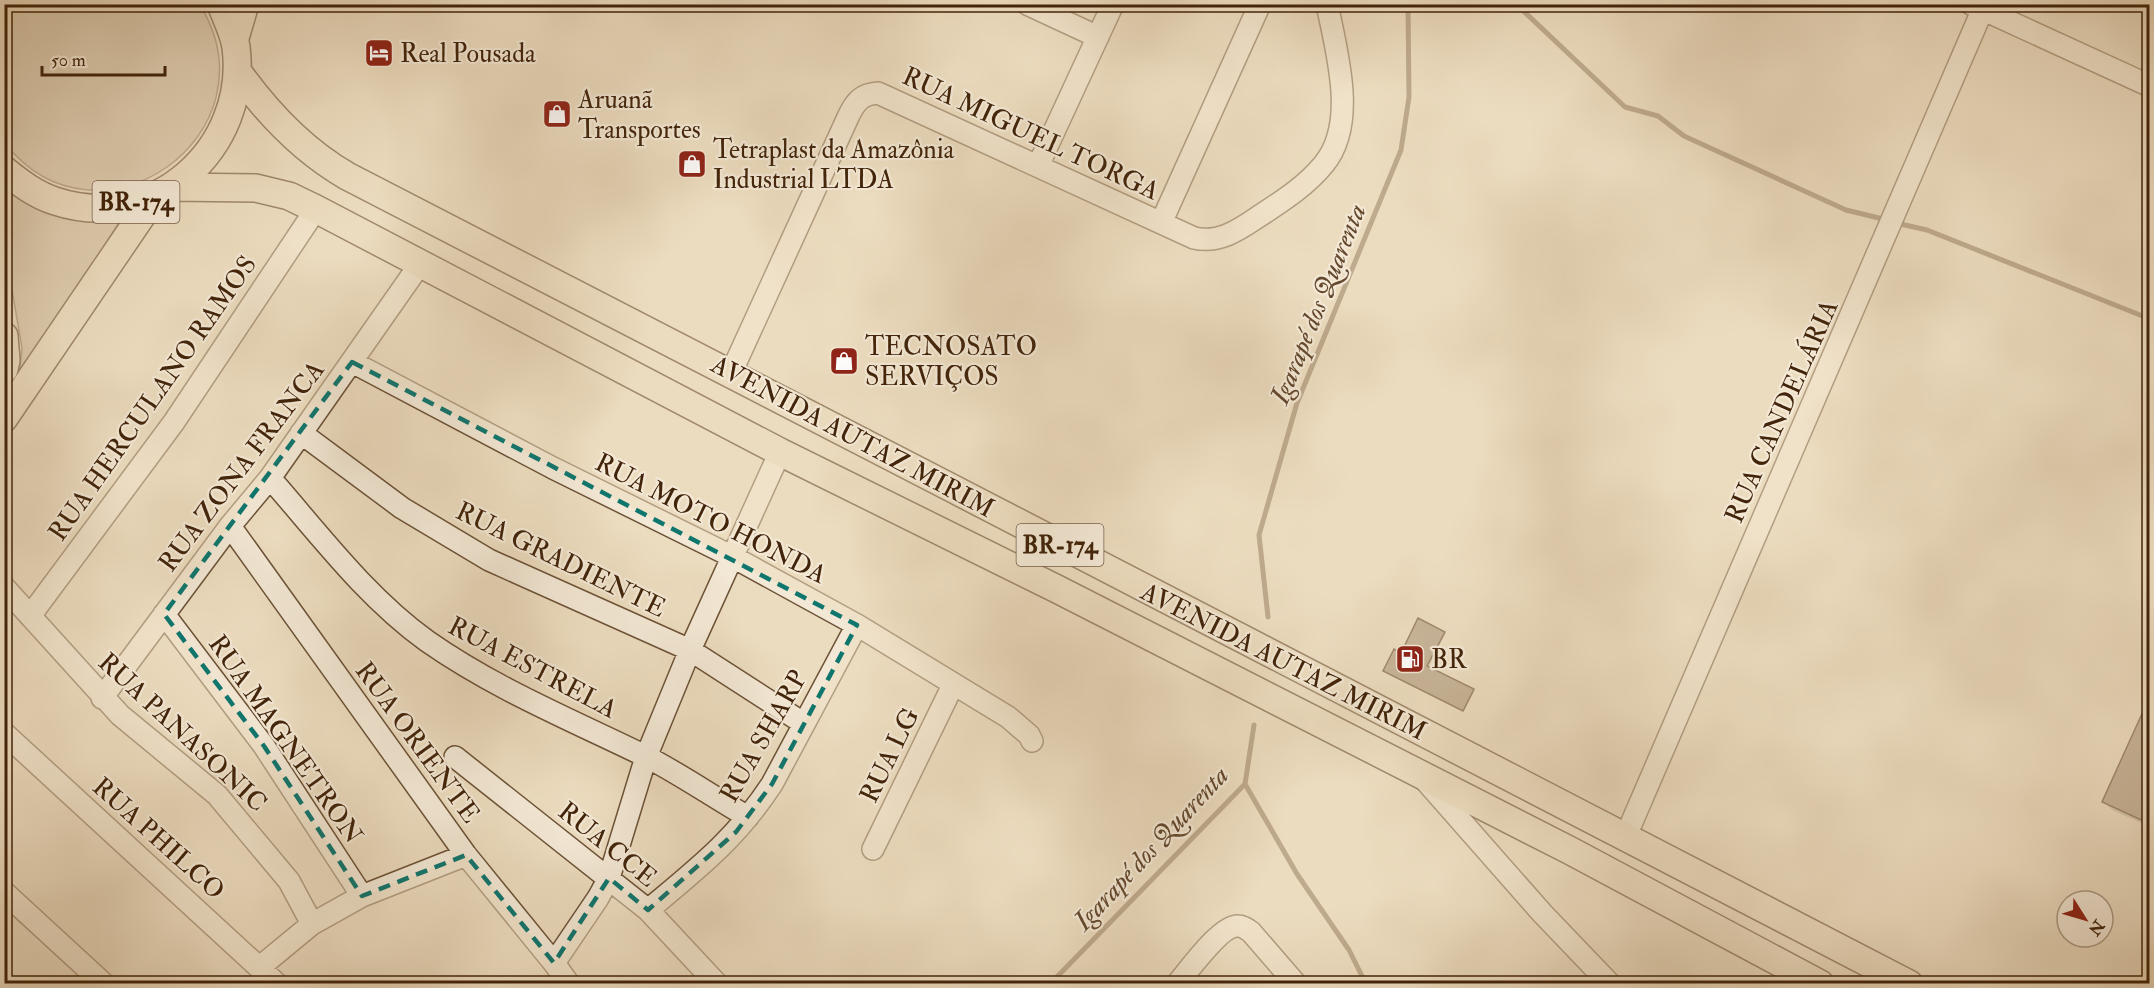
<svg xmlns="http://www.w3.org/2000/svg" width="2154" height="988" viewBox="0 0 2154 988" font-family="'IM FELL Double Pica',serif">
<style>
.green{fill:#cfbda0;stroke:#887055;stroke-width:1.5}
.shadow{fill:#0003}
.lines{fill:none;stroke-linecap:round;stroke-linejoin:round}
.stream{stroke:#856d51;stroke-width:5}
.building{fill:#9a8468;stroke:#42240a;stroke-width:1.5}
.minor-casing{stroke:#6c5237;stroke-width:24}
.major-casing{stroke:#42240a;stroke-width:30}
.minor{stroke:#f3e8d5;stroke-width:21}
.major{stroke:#ecdcbf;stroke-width:27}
.marked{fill:none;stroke:#0f766e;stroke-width:4.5;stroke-dasharray:12 8;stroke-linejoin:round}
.labels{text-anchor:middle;stroke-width:4.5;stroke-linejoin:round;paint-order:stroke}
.shield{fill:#f3e8d5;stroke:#775f47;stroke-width:1.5}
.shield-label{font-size:24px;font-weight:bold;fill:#42240a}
.poi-label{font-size:26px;fill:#42240a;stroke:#f3e8d5;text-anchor:start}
.street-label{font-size:26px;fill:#42240a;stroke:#f3e8d5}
.water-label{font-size:27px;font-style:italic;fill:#64482e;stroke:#f3e8d5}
</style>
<rect width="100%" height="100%" fill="#ecdcbf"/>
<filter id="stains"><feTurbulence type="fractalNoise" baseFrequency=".00333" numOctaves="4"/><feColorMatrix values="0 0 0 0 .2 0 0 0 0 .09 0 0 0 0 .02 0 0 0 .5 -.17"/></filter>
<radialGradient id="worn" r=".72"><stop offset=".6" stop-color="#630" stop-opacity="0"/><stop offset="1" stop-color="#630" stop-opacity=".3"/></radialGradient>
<path class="green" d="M5,4L200,5C279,134 98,262 5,143Z
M4,188C41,218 75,222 120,221L19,380L22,348L5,249Z"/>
<path class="shadow" d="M1444,633L1445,634L1428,668L1474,692L1464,711L1387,672Z
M2150,699V827L2112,810L2104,802Z"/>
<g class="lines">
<path class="stream" d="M1516,4L1625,107L1658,116L1684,136L1846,210L1887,220
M1896,223L1927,230L2150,319
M1268,617L1259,535L1297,403L1401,150L1409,97L1408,4
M1245,784L1297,874L1349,950L1366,984
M1050,984L1245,784L1254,725"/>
</g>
<path class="building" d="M1418,618L1445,632L1427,666L1474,689L1463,711L1383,671L1394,649L1401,653Z
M2150,696V824L2102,802Z"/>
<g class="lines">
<g class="minor-casing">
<path id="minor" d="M1027,4L1098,37
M1971,4L2150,86
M1038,166L1113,4
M1161,223L1260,4
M352,362L553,468L733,557L857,625L1008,717L1029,735L1032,741
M731,373L849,115C856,101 862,94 878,93L1194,238C1220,244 1240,229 1261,215C1284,200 1307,185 1324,164C1358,123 1336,50 1327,4
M301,433L402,508L489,560L690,650L803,723
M270,478C319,534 366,597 427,641C494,688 569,719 643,755C679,773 713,797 748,817
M230,526L466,855L554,963L569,984
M4,587L120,715L217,795L289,881L312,924
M164,614L264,746L362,896
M30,616L174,422L316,209
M102,698L230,526L270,478L420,264
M4,733L277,984
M455,757L648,910L717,984
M1425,780L1542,913L1610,984
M1625,838L1985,4
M873,849L953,685
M4,892L104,984
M648,910C697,869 736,839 772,784L857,625
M554,963L598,898L609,878L646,757L690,650L780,452
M260,967L312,924L362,896L466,855
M1177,984C1189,970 1221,925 1238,926C1243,926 1247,929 1251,932L1296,984"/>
</g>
<g class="major-casing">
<path id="major" d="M235,38L245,4
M238,72C268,114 302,150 347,176C869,443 1387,716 1909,984
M4,170C20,183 36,195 55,201C154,234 249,148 236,47C234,33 226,18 221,4
M172,187L256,188L289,196L316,209L780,452L1057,589L1569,850L1820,984
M4,336L6,360L4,369
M4,418L155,196"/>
</g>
<use href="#minor" class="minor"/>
<use href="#major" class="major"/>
</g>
<path d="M0 0H2154V988H0ZM352,362L857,625L772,784L736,832L648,910L609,878L554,963L466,855L362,896L264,746L164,614Z" fill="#ecdcbf" fill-opacity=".55" fill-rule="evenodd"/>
<path class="marked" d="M352,362L857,625L772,784L736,832L648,910L609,878L554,963L466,855L362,896L264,746L164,614Z"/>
<defs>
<g id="hotel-square" transform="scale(1.5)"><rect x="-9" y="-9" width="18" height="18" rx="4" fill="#8f2418" stroke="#f3e8d5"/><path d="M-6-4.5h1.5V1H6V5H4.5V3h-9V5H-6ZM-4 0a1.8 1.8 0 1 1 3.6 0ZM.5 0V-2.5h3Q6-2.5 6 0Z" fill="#fff"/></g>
<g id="shop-square" transform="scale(1.5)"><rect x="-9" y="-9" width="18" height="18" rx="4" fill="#8f2418" stroke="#f3e8d5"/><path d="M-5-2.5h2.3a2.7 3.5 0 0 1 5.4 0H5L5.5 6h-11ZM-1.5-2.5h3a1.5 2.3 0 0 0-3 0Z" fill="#fff"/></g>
<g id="fuel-square" transform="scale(1.5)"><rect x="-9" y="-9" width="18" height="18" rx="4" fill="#8f2418" stroke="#f3e8d5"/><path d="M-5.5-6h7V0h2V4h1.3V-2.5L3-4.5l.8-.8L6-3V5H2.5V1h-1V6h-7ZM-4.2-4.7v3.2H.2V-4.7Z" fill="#fff"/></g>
</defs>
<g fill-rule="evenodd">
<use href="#hotel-square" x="379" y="53"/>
<use href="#shop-square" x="557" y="114"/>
<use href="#shop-square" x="692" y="164"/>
<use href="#shop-square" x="844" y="361"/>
<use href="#fuel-square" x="1410" y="659"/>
</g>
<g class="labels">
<g class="shield">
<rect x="92.5" y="181" width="87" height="42" rx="4.5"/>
<rect x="1016.5" y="524" width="87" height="42" rx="4.5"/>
</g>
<g class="shield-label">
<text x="136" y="210">BR-174</text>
<text x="1060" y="553">BR-174</text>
</g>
<g class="poi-label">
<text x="400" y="62">Real Pousada</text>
<text x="578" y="108">Aruanã<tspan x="578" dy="30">Transportes</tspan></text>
<text x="713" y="158">Tetraplast da Amazônia<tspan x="713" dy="30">Industrial LTDA</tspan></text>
<text x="865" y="355">TECNOSATO<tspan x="865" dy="30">SERVIÇOS</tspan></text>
<text x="1431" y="668">BR</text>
</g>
<g class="street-label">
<text transform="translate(1031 133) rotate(25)" y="9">RUA MIGUEL TORGA</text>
<text transform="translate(152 398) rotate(-55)" y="9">RUA HERCULANO RAMOS</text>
<text transform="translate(1781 411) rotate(-66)" y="9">RUA CANDELÁRIA</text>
<text transform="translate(853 436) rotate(28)" y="9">AVENIDA AUTAZ MIRIM</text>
<text transform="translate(241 466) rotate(-53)" y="9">RUA ZONA FRANCA</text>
<text transform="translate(711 518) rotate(27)" y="9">RUA MOTO HONDA</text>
<text transform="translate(561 559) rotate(26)" y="9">RUA GRADIENTE</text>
<text transform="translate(1284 661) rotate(27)" y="9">AVENIDA AUTAZ MIRIM</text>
<text transform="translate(533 667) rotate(28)" y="9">RUA ESTRELA</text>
<text transform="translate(183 732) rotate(43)" y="9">RUA PANASONIC</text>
<text transform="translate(763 736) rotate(-60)" y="9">RUA SHARP</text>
<text transform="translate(286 739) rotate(55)" y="9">RUA MAGNETRON</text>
<text transform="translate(418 742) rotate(54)" y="9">RUA ORIENTE</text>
<text transform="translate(889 755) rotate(-64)" y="9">RUA LG</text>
<text transform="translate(159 838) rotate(42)" y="9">RUA PHILCO</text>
<text transform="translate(608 844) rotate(39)" y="9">RUA CCE</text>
</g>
<g class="water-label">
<text transform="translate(1318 304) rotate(-68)" y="9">Igarapé dos Quarenta</text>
<text transform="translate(1151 848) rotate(-47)" y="9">Igarapé dos Quarenta</text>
</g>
</g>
<rect width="2154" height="988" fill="none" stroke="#ecdcbf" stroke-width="24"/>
<rect x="6" y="6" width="2142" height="976" fill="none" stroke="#42240a" stroke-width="3"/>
<rect x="12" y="12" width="2130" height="964" fill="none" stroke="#42240a" stroke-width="1.5"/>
<g transform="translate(2085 919) rotate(127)"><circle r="28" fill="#f3e8d5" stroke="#ac9a84" stroke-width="1.5"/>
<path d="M0-4.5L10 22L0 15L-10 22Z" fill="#8f2418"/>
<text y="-9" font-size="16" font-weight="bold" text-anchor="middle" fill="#42240a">N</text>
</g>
<path d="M42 66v9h123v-9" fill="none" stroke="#42240a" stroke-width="3"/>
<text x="51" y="66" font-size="18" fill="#42240a" stroke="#f3e8d5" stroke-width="4.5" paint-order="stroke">50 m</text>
<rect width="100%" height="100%" filter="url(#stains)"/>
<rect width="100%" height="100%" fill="url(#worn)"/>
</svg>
